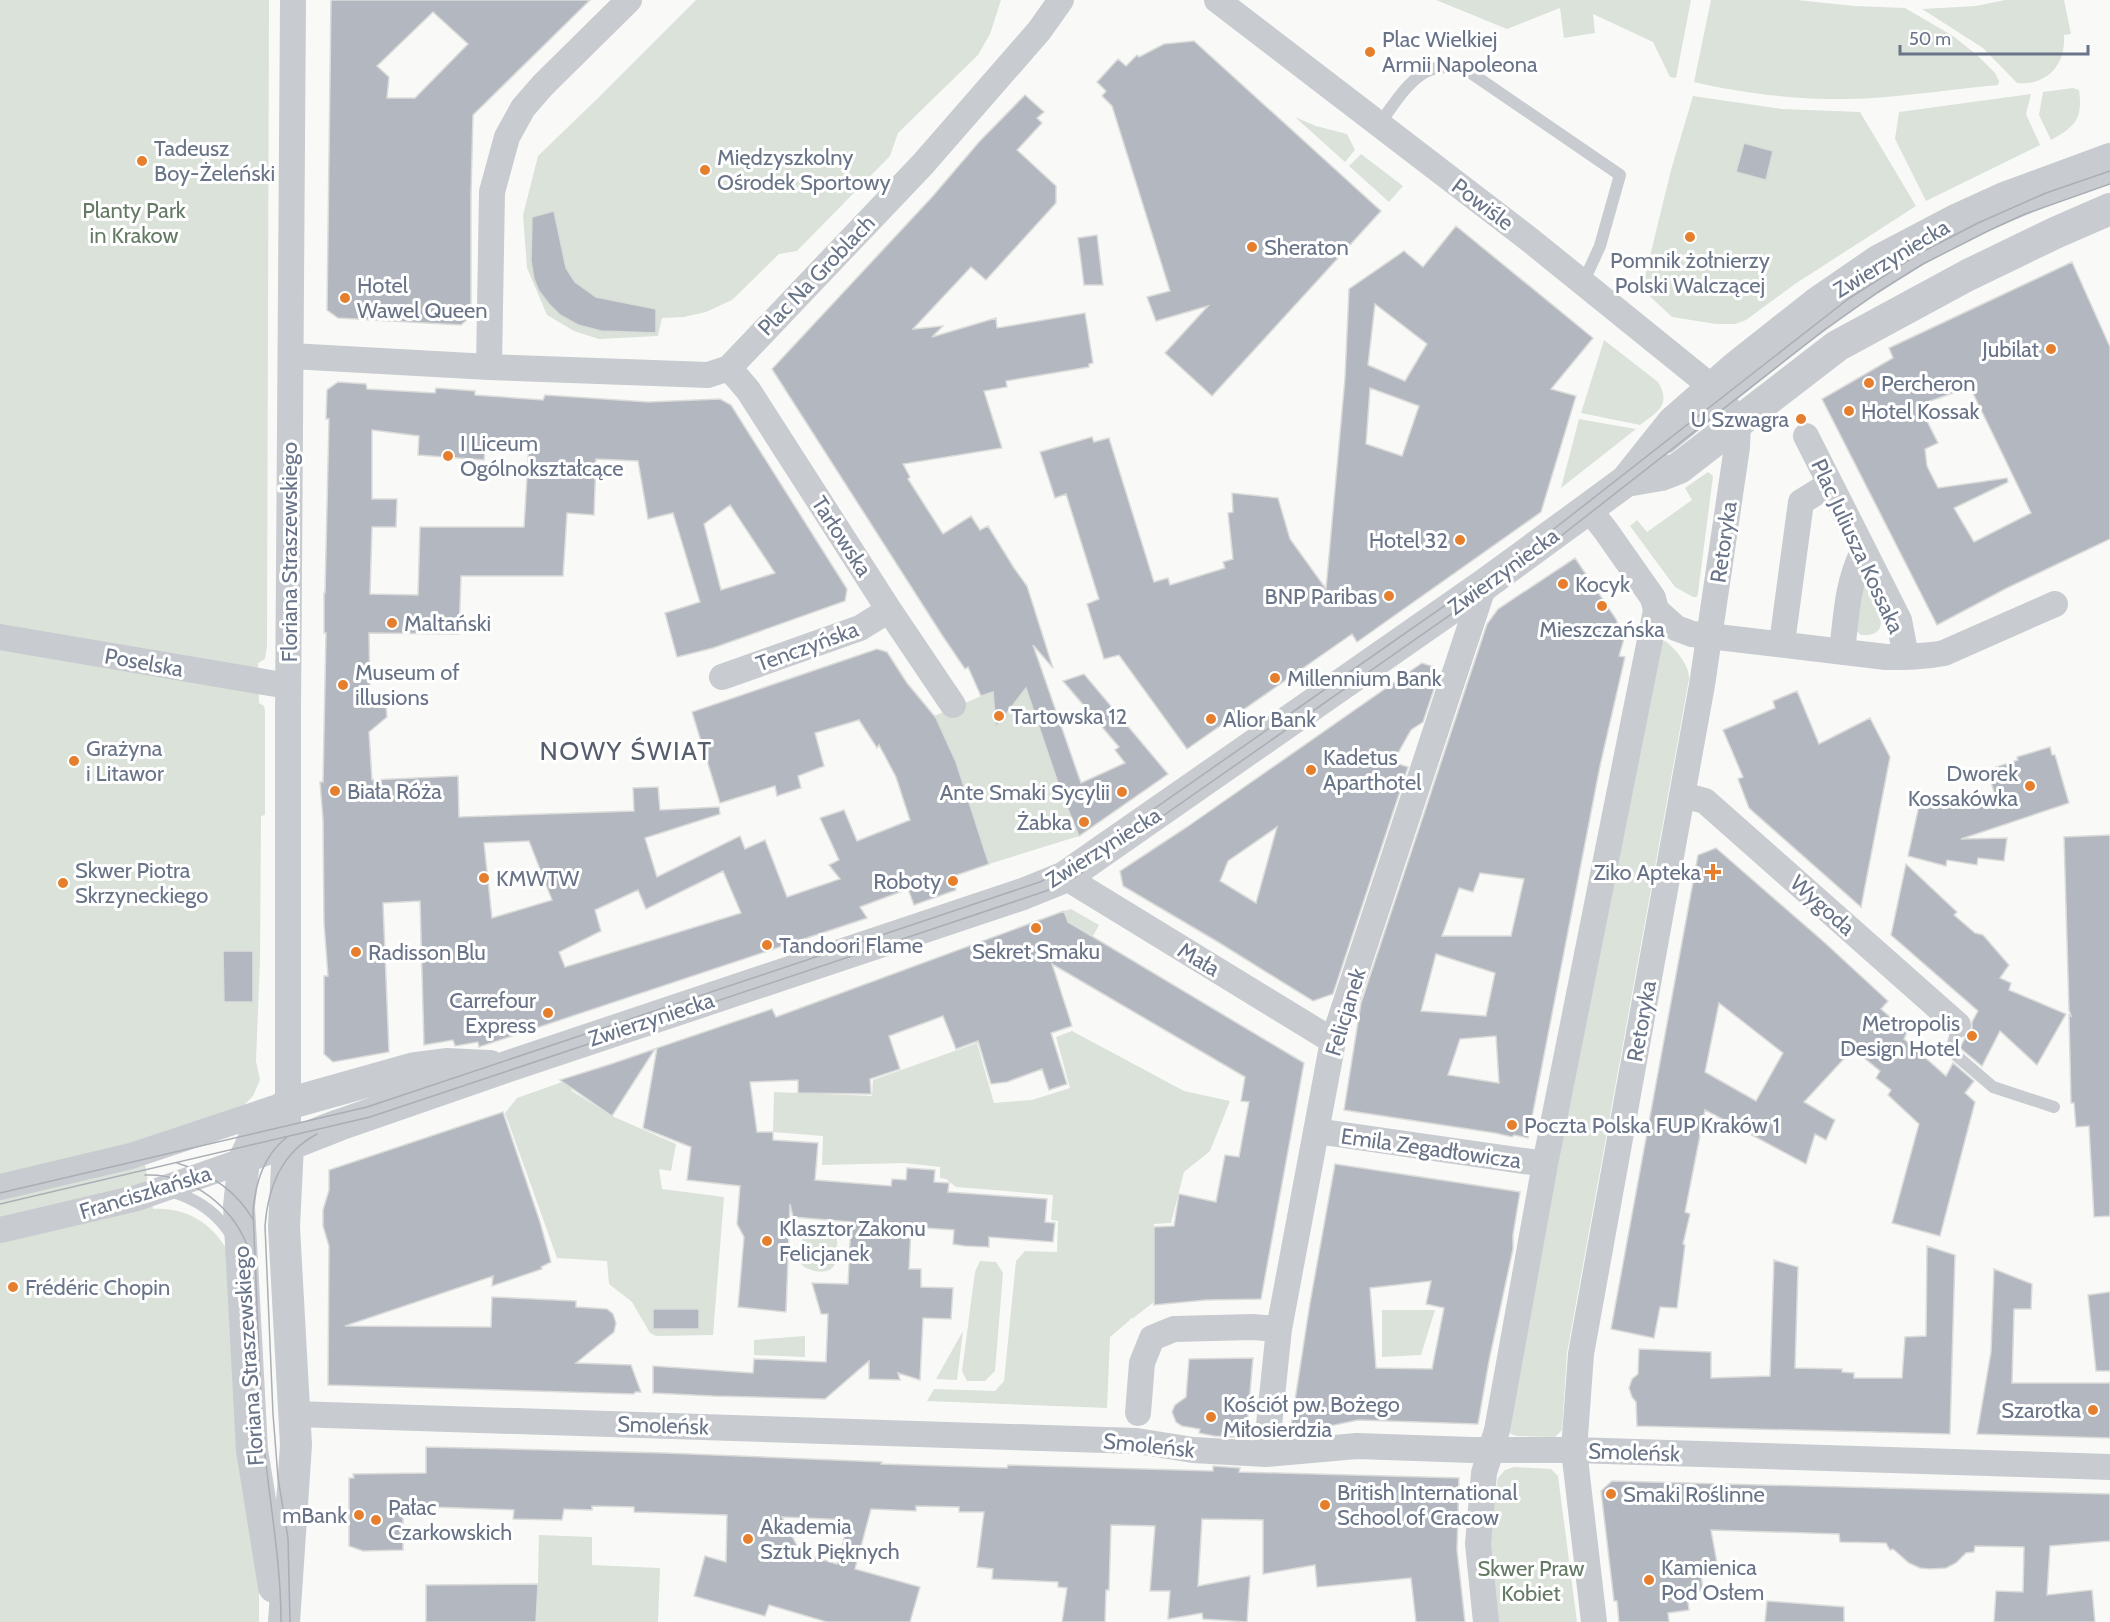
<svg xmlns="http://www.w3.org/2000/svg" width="2110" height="1622" viewBox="0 0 2110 1622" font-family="Cabin,sans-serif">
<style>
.green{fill:#dae2d9}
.building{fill:#b3b8c0;stroke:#dbdcda;stroke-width:1.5;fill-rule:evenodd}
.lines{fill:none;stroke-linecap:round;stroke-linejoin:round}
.service{stroke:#c8cbcf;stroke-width:12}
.minor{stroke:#c8cbcf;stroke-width:26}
.tertiary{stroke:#c8cbcf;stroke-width:32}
.tram{stroke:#aaaeb5;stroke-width:1.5}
.poi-dot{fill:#e57f2d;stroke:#fff;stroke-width:2}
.labels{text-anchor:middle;stroke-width:6;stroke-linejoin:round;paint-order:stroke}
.poi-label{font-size:22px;fill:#697489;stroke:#fff;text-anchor:start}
.street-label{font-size:22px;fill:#697489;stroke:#fff}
.park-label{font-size:22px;fill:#647a64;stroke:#fff}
.quarter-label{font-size:26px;letter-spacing:1.5px;fill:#575f6e;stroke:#fff}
</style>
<rect width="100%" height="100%" fill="#f9faf8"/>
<path class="green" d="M0,0H269L267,646L265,659L258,663L259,703L264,706L265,711V815L261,816L260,960L256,1061L260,1080L253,1096L243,1106L141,1142L153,1209C185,1207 210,1222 226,1248L259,1559V1622H0Z
M696,0H1001L990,34L978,55L898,133L890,156L797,251L779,254L732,300L706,312L684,317L662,318L658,336L599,339L574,331L547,315L527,268L523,215L538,156L598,98Z
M1436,0H1691L1676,78L1670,77L1653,42L1593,14L1595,33L1564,38L1560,8L1507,29Z
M1711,0H1797L1854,6L1905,8L1953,36L1977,55L1995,73L1999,81L1998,85C1956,89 1915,95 1873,98C1818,102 1748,95 1694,82Z
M2005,0H2064L2071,34L2064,35C2066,65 2047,86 2017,83L1983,48L1922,9L1976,6Z
M2073,88L2079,90C2083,119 2075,127 2051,140L2039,115L2043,92Z
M2031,94L2026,114L2040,145L1926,201L1895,139L1899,112Z
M1693,96L1781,109L1860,112L1916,206L1795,284L1746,320L1735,324H1716L1672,317L1642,289L1671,170Z
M1295,117L1316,126L1347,134L1355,150L1345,162Z
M1361,154L1403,186L1389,202L1349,166Z
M1604,340L1658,382C1672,405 1657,412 1640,425L1581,413Z
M1579,419L1636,429L1561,488Z
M1708,472L1713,476L1698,593L1697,597H1693L1675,587L1630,526L1637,520L1647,532L1692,500L1685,488Z
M1863,579C1871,596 1900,637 1861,635L1854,629Z
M1661,641H1665C1676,649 1690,666 1689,679L1567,1353L1562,1430L1555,1437L1517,1436L1511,1434L1508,1429L1550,1201Z
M1024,678L1061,792L1079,836L989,864L956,764L934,716Z
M1071,909L1099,925L1093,936L1068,921L1065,911Z
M1072,1031L1184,1091L1230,1101L1210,1151L1184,1172L1171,1223L1154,1224V1302L1132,1319L1131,1317L1130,1320L1110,1337L1107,1408L927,1401L934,1389L995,1391L1004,1381L1016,1261L1025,1251L1057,1252L1058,1221L1051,1220L1053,1195L956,1187L946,1179L940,1178V1167L904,1163L822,1165L823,1136L773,1132L774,1092L872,1096L873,1080L977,1043L994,1103L1032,1100L1070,1088L1056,1037Z
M568,1080L572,1091L612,1116L676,1144L671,1171L659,1169L662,1189L724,1197L713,1335L656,1336L650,1333L632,1302L609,1284L607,1261L557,1258L505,1113L517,1098Z
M803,1230L837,1235C837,1243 838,1257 835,1264C829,1277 807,1271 801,1264Z
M980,1261L996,1262L1003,1273L995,1371L985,1381H967L962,1371L975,1272Z
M1382,1310H1435L1421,1355L1382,1357Z
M963,1331L957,1380L936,1379Z
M805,1336V1357L754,1355V1340Z
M1514,1467L1551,1469L1558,1476L1577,1622H1494L1490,1536L1493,1507L1498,1478L1505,1470Z
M539,1535L592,1537V1565L660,1568L658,1622H537Z"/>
<path class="building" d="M331,0H590L473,115L471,194V316L461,325L338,318L327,310ZM433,12L468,44L415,98H387L389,77L377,66Z
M1194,41L1381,211L1212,396L1165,353L1208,306L1156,321L1147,297L1170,291L1112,106L1102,96L1106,91L1097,82L1118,59L1126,66L1137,55L1139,57L1164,44Z
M1025,95L1044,112L1037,118L1042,123L1017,150L1056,186V203L986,280L971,267L913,329L943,326L932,337L996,318L997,328L1085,313L1093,363L1089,364V367L1006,381L1007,387L984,391L1002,448L903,464L910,477L908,479L943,534L971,516L980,530L988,526L1014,568L1027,586L1053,668L1033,645L1081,783L1125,763L1115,750L1119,747L1063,681L1084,674L1168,774L1079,836L1061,792L1026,688L996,727L993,692L981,696L968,667L965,669L942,635L772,369L933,196L979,142Z
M1744,143L1773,151L1766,180L1736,172Z
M554,211L566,268L575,282L596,297L656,309V333L601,331L578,325L560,315L549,304L539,291L534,279L531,261L532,217Z
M1456,226L1593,338L1551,389L1576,396L1541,512L1357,642L1352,634L1187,749L1119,655L1104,659L1087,604L1099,599L1066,494L1055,498L1040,452L1092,437L1094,442L1109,438L1154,582L1168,578L1170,585L1225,568L1223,562L1233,559L1228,513L1233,512L1232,493L1278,498L1290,539L1326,589L1345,378L1349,289L1404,251L1423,267ZM1375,304L1427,344L1405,381L1368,365ZM1370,388L1419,406L1402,456L1366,444Z
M1097,235L1103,285H1084L1078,238Z
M2072,262L2110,347V539L2007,588L1937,625L1822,399L1893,358L1889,348ZM1970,387L2031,513L1974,542L1954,508L2008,482L2007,478L1938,488L1927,466L1925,449L1938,443L1919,405Z
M338,382L366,384L367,389L435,393L436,388L475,391V395L543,400L545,395L648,402L720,399L731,405L847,589L845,601L713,648L677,657L665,613L700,602L673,513L648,519L638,461L596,459L594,515L567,513L563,576H461L459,634L369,633L370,695L379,696L386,705L387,717L369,732L372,780L458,776L459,817L634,811L633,788L658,787L660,810L719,807L720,814L645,838L657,877L740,836L745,849L765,840L787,897L840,879L829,865L839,860L820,818L844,810L857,841L910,820L896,777L879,745L877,748L859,720L815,733L824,766L798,776L801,788L777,796L775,786L720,803L692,712L877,649L887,652L907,683L936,718L956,762L989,864L951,877L956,890L914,905L908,889L860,907L867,918L479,1047L478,1042L455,1046L453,1040L424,1045L420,901L383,903L389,1052L333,1062L324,1054V976H328L324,923L323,820L320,782H323L326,633H324V593H325L329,419H326L327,390ZM372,430L419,436L418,455L484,460L486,440L529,443L524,527H420L418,595L370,594L372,527H396L397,499H372ZM730,505L775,573L721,590L704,524ZM529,841L552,900L492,918L484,843ZM723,871L741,913L565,967L559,952L601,931L595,910L638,890L646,909Z
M1575,558L1616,619L1624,639L1619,656L1625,657L1600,766L1528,1138L1514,1135L1512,1137L1495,1133L1344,1110L1361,1003L1487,624L1498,609ZM1480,873L1524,879L1511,936H1442L1459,888L1473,892ZM1436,954L1495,973L1486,1016L1421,1011ZM1496,1036L1499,1083L1448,1075L1460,1039Z
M1422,663L1434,667L1439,674L1423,722L1411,730L1393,762L1408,767L1333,994L1313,1001L1218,942L1123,886L1120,871L1187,827ZM1277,827L1256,903L1220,881L1228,861Z
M1797,691L1819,744L1870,718L1890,757L1861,907L1749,808L1738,779L1743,777L1723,730L1775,708L1773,701Z
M2050,747L2052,755H2055L2069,803L1961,839L2007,838L2004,861L1978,858L1977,865L1947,860L1946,866L1908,856L1920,801L1937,806L1939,800L1957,803L1958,800L1997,801L1987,770L2018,760L2017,757Z
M2110,835V1216L2094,1217L2089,1126L2076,1127L2074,1103H2071L2069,1015L2071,1016L2069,1010L2064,837Z
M1716,848L1824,942L1888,1001L1881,1009L1907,1032L1904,1039L1946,1076L1953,1063L1974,1081L1965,1093L1975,1102L1940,1236L1892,1223L1919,1124L1888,1095L1891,1090L1876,1078L1880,1071L1853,1049L1804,1102L1835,1120L1826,1140L1815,1134L1806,1164L1705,1110L1685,1212L1690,1214L1683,1244L1685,1245L1677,1308L1660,1307L1654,1338L1611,1329L1698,855ZM1719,1003L1783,1053L1756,1101L1705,1072Z
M1906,864L1957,912L1954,915L1975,933L1983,935L2009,965L2000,978L2011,983L2009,990L2066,1014L2037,1065L2000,1031L1982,1066L1960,1048L1965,1038L1972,1029V1022L1978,1011L1891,935Z
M1064,911L1068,922L1304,1063L1261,1299L1206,1300L1154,1305V1227L1174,1226L1179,1194L1216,1202L1225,1155L1239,1157L1249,1102L1241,1101L1245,1077L1052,964L1072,1026L1051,1033L1067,1084L1049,1090L1042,1069L1007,1082L991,1084L978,1041L956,1049L943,1016L889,1036L900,1069L870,1079L871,1094L798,1093V1080L750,1082L757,1132H773V1140L818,1143L815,1180L891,1186L892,1179L906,1180L907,1168L935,1170L934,1182L949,1183L948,1192L1047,1199L1045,1222L1055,1223L1053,1242L989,1237V1247L965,1246L953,1244L954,1230L911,1227L909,1269H921V1287L953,1288L951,1319L923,1318L920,1380L898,1373L900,1380L869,1379V1361L825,1399L713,1396L653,1393V1366L753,1373L754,1359L826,1362L828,1314H821L812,1283L848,1284L851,1222L793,1217L790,1204L786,1312L738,1307L744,1237L737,1224L740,1186L687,1180L691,1147L643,1128L657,1048L772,1009L776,1017Z
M223,951H253V1002H224Z
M655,1049L612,1116L560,1080L611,1064Z
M503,1112L540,1222L551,1262L541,1267L542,1269L492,1286L493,1276L345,1326L491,1327L492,1297L576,1301V1307L607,1309L613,1314L616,1323L614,1332L576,1363L631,1365L641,1392H635L634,1394L328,1385L329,1246L323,1226V1210L329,1190V1170Z
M1335,1164L1520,1192L1513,1235V1249L1489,1361L1478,1424L1358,1420L1302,1432L1291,1426L1310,1303ZM1431,1281L1426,1304L1444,1308L1432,1369L1376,1368L1370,1288Z
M1927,1246L1955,1255L1950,1434L1637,1426L1636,1402L1632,1397L1629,1388L1632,1379L1638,1374L1639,1349L1711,1352V1378L1770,1376L1774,1260L1798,1267L1795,1368L1842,1369V1372L1854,1373V1378H1902L1905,1337L1926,1336Z
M1994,1269L2032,1284L2031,1309H2014L2012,1383H2110V1438L1977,1434L1991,1352Z
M2110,1292V1371H2096L2088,1295Z
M653,1309H699V1329H653Z
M1253,1358L1246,1438L1214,1436L1199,1433L1200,1429L1182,1426L1176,1422L1172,1412L1175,1405L1186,1397L1189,1359Z
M426,1447L665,1453L882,1462L881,1464L1007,1468L1008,1465L1213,1471V1466L1240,1468L1239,1472L1459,1478L1457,1550L1465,1622H1416L1411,1578L1317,1587L1315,1565L1263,1574V1520L1202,1519L1198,1586L1250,1576L1247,1622L1203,1619L1202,1613L1168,1619L1170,1591H1150L1155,1526L1111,1525L1109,1590H1106L1105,1622H1062L1067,1588L1058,1587V1582L992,1579L993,1569L977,1567L984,1512H959V1507L916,1506V1511L871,1509L855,1569L920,1587L910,1622H827L769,1605L765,1616L694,1596L705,1556L726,1562L727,1515L634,1512V1507L592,1506V1510L564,1509L562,1520L513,1519L514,1510L403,1506V1550L363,1551L349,1546V1478H354L353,1474L426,1473ZM782,1517L849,1520L837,1564L801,1553Z
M1612,1481L2110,1494V1541L2050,1546L2047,1595L2092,1590L2095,1622H1994L1996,1591L2023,1592L2024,1547L1975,1546L1974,1552L1966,1553L1956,1563L1946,1568L1930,1569L1920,1568L1909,1563L1893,1549L1890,1550L1886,1543L1840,1542L1839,1534L1711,1530L1717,1563L1700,1566L1703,1591L1687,1594L1689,1610L1668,1613L1669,1622H1619L1617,1601H1614L1601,1491Z
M538,1584L536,1622H426V1585Z
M1767,1601L1844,1607V1622H1765Z"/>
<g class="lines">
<path class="service" d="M1379,124C1404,92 1421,54 1468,71L1620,175L1600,246L1583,283
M1669,447C1747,384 1824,319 1910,266C1971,228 2042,201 2110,178
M1958,1025L1951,1051L1993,1087L2054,1107
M169,1191C196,1198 219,1214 233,1238"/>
<path class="minor" d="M1217,0L1530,240L1713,388L1738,421L1737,447L1702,685L1581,1354L1574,1450L1594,1622
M291,356L489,367L708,375L729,368L923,164L1039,31L1061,0
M489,367L492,192L507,137L523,108L543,85L629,0
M729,368L748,390L889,610L953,705
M1806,436L1899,620L1906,657
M1656,610L1676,628L1692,634L1886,657C1906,657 1924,657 1944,653L2055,604
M0,637L288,686
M1782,643L1801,502L1830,484
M1842,652C1846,618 1847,583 1863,552
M722,677L860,628L889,610
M1683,795L1705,801L1958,1025
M1065,877L1333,1041
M1316,1131L1545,1164
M0,1187L131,1156L287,1104
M0,1230L137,1198L288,1145V713L293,0
M1138,1413L1142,1363L1152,1338L1174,1329L1252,1327L1279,1329
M295,1414L1137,1441L1193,1450L1266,1454L1357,1446L1472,1450H1574L2110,1467
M1266,1454L1279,1329L1333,1041L1484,585
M1486,1622L1478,1544L1484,1473L1497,1430L1545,1164L1656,610L1653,598L1606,531L1588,508"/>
<path class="tertiary" d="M1626,481L1661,475L1679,468L1837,346L1968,275L2055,233L2110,209
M274,1587L252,1450L239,1206L244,1160L254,1139L287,1104L415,1068L446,1064L490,1066
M284,1622L296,1445L284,1227L288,1145L339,1125L506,1067L1023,894L1065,877L1484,585L1626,481L1673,422L1736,367L1817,303L1878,261L1958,219L2004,198L2110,159"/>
<path class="tram" d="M177,1163C210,1173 237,1191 254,1221
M145,1175C192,1173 237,1209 250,1254
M0,1193L367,1107L1040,882L1078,862L1550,532L1848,299L1920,253L1978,223L2046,193L2110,171
M0,1204L370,1117L1046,891L1077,876L1543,550L1824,330L1878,292L1923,264L1990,230L2025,214L2110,184
M281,1622C281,1555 267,1490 262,1424L253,1210C256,1181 264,1155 287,1137
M290,1622L288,1538L278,1478L273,1414L265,1226C268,1187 281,1153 317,1134"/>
</g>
<g class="poi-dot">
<circle cx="1370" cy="52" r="6"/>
<circle cx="142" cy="161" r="6"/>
<circle cx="705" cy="170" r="6"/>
<circle cx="1690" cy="237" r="6"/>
<circle cx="1252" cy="247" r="6"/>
<circle cx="345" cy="298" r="6"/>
<circle cx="2051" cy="349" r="6"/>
<circle cx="1869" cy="383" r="6"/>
<circle cx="1849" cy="411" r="6"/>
<circle cx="1801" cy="419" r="6"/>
<circle cx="448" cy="456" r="6"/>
<circle cx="1460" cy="540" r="6"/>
<circle cx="1563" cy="584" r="6"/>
<circle cx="1389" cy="596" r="6"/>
<circle cx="1602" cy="606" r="6"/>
<circle cx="392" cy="623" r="6"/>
<circle cx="1275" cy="678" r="6"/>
<circle cx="343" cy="685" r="6"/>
<circle cx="999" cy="716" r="6"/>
<circle cx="1211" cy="719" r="6"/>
<circle cx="74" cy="761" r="6"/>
<circle cx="1311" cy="770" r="6"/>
<circle cx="2030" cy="786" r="6"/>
<circle cx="335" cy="791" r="6"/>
<circle cx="1122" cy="792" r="6"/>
<circle cx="1084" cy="822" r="6"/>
<path d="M1710 863h6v6h6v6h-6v6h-6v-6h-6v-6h6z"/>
<circle cx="484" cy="878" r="6"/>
<circle cx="953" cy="881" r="6"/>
<circle cx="63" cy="883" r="6"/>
<circle cx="1036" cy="928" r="6"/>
<circle cx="767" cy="945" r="6"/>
<circle cx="356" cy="952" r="6"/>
<circle cx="548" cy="1013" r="6"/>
<circle cx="1972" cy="1036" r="6"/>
<circle cx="1512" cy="1125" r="6"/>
<circle cx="767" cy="1241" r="6"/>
<circle cx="13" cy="1287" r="6"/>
<circle cx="2093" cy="1410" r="6"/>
<circle cx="1211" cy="1417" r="6"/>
<circle cx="1611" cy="1494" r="6"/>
<circle cx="1325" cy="1505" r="6"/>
<circle cx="359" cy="1515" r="6"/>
<circle cx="376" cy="1520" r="6"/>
<circle cx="748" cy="1539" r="6"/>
<circle cx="1649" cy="1580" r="6"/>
</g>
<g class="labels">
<g class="poi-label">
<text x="1382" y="47">Plac Wielkiej<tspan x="1382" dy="25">Armii Napoleona</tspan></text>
<text x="154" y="156">Tadeusz<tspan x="154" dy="25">Boy-Żeleński</tspan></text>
<text x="717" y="165">Międzyszkolny<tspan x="717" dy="25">Ośrodek Sportowy</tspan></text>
<text x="1264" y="255">Sheraton</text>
<text x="1690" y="268" text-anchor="middle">Pomnik żołnierzy<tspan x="1690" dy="25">Polski Walczącej</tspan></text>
<text x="357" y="293">Hotel<tspan x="357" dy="25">Wawel Queen</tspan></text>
<text x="2039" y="357" text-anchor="end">Jubilat</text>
<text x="1881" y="391">Percheron</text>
<text x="1861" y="419">Hotel Kossak</text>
<text x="1789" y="427" text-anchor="end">U Szwagra</text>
<text x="460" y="451">I Liceum<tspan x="460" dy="25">Ogólnokształcące</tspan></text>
<text x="1448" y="548" text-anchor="end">Hotel 32</text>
<text x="1575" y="592">Kocyk</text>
<text x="1377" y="604" text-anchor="end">BNP Paribas</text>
<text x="404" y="631">Maltański</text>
<text x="1602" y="637" text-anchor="middle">Mieszczańska</text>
<text x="355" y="680">Museum of<tspan x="355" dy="25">illusions</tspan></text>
<text x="1287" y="686">Millennium Bank</text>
<text x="1011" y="724">Tartowska 12</text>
<text x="1223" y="727">Alior Bank</text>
<text x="86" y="756">Grażyna<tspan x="86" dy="25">i Litawor</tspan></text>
<text x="1323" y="765">Kadetus<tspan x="1323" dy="25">Aparthotel</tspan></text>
<text x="2018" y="781" text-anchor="end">Dworek<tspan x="2018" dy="25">Kossakówka</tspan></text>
<text x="347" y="799">Biała Róża</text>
<text x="1110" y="800" text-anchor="end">Ante Smaki Sycylii</text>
<text x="1072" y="830" text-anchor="end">Żabka</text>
<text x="75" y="878">Skwer Piotra<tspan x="75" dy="25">Skrzyneckiego</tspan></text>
<text x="1701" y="880" text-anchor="end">Ziko Apteka</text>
<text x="496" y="886">KMWTW</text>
<text x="941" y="889" text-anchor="end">Roboty</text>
<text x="779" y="953">Tandoori Flame</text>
<text x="1036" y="959" text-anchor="middle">Sekret Smaku</text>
<text x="368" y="960">Radisson Blu</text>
<text x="536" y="1008" text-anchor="end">Carrefour<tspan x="536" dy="25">Express</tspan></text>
<text x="1960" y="1031" text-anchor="end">Metropolis<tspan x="1960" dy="25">Design Hotel</tspan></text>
<text x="1524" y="1133">Poczta Polska FUP Kraków 1</text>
<text x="779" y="1236">Klasztor Zakonu<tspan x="779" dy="25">Felicjanek</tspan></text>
<text x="25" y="1295">Frédéric Chopin</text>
<text x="1223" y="1412">Kościół pw. Bożego<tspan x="1223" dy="25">Miłosierdzia</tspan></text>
<text x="2081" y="1418" text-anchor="end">Szarotka</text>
<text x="1337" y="1500">British International<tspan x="1337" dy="25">School of Cracow</tspan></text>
<text x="1623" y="1502">Smaki Roślinne</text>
<text x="388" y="1515">Pałac<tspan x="388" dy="25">Czarkowskich</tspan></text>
<text x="347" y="1523" text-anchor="end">mBank</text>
<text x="760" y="1534">Akademia<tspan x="760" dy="25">Sztuk Pięknych</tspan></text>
<text x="1661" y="1575">Kamienica<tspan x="1661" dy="25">Pod Osłem</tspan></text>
</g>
<g class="street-label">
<text transform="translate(1483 204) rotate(37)" y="8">Powiśle</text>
<text transform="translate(1891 258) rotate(-31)" y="8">Zwierzyniecka</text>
<text transform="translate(816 275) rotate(-46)" y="8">Plac Na Groblach</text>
<text transform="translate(842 536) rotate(57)" y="8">Tarłowska</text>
<text transform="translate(1723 542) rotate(-82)" y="8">Retoryka</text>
<text transform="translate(1858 546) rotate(65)" y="8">Plac Juliusza Kossaka</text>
<text transform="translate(289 552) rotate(-90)" y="8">Floriana Straszewskiego</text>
<text transform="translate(1503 571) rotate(-36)" y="8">Zwierzyniecka</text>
<text transform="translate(807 646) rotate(-20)" y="8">Tenczyńska</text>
<text transform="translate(144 662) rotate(10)" y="8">Poselska</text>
<text transform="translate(1103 847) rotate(-32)" y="8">Zwierzyniecka</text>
<text transform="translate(1823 905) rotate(42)" y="8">Wygoda</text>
<text transform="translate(1199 959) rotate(31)" y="8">Mała</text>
<text transform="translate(1345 1012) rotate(-73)" y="8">Felicjanek</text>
<text transform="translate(651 1019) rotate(-18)" y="8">Zwierzyniecka</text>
<text transform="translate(1641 1021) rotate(-80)" y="8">Retoryka</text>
<text transform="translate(1431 1148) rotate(8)" y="8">Emila Zegadłowicza</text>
<text transform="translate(145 1192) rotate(-17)" y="8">Franciszkańska</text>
<text transform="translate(248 1356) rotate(-94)" y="8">Floriana Straszewskiego</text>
<text transform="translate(663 1425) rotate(2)" y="8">Smoleńsk</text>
<text transform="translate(1149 1445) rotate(6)" y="8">Smoleńsk</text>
<text transform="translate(1634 1452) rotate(2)" y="8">Smoleńsk</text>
</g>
<g class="park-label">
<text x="134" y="218">Planty Park<tspan x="134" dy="25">in Krakow</tspan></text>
<text x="1531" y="1576">Skwer Praw<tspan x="1531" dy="25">Kobiet</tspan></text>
</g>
<g class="quarter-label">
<text x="626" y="760">NOWY ŚWIAT</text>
</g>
</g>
<path d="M1900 45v9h188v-9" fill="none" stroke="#697489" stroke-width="3"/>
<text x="1909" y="45" font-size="18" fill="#697489" stroke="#ffffff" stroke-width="4.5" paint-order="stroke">50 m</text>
</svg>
